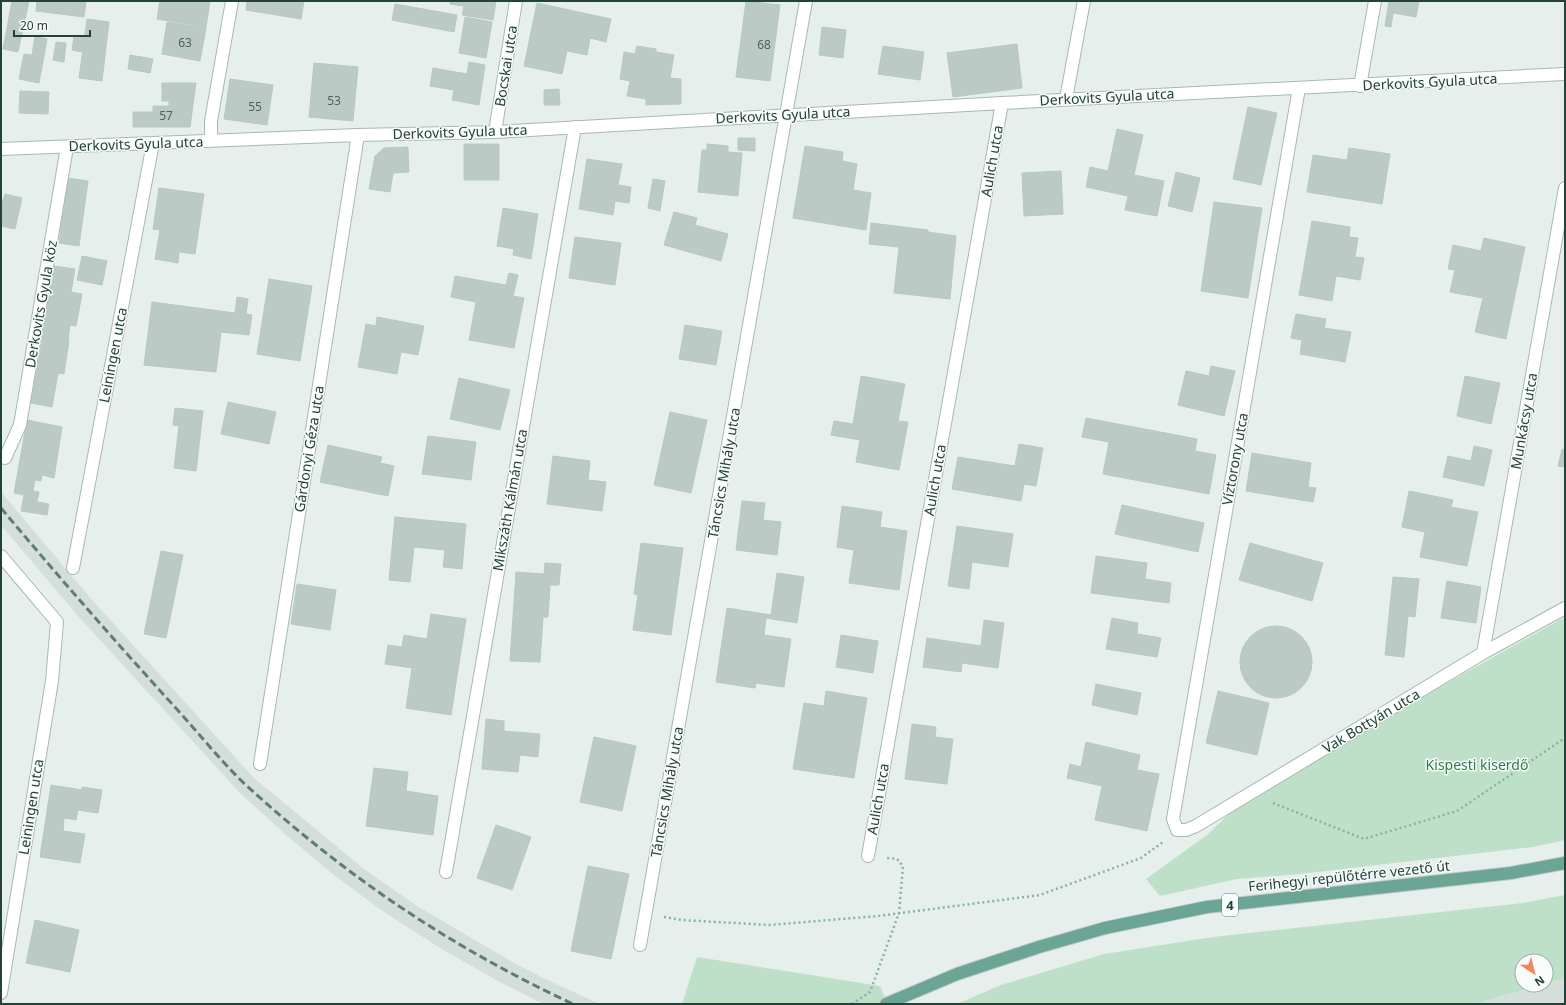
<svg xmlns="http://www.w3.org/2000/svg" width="1566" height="1005" viewBox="0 0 1566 1005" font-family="'Noto Sans',sans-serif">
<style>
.built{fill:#d4dfda}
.green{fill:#bfe0c8}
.building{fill:#bbcac4;stroke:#b8c9c2}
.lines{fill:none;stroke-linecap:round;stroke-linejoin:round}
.street-casing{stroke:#a8b8b2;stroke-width:14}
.primary-casing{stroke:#c2cac8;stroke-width:14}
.path{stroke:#86b3a5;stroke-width:2.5;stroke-dasharray:2 3;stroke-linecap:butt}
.street{stroke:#fff;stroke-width:12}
.primary{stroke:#6aa596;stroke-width:12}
.rail{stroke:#5f7d75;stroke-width:3;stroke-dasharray:8 4;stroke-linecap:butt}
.labels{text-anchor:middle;stroke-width:3;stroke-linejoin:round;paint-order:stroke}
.number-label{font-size:12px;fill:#4a645c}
.shield{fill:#f7fbf9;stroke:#637a73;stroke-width:1}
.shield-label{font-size:13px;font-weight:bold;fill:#24423a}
.street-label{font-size:14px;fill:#24423a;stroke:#f7fbf9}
.park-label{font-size:14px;fill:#2d7a4b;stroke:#f7fbf9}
</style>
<rect width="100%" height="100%" fill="#e6efeb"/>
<path class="built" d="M1,492L93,601L254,778L364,869L417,906L509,960L543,978L600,1004H543L498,981L440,948L384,912L334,875L286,835L240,793L78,616L1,525Z
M1565,979V1004H1474L1546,985Z"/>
<path class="green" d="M1565,617V840L1533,847L1300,874L1237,879L1160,896L1146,879L1207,835L1252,792Z
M1565,895V979L1546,984V961H1522V985H1543L1474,1004H957L1001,985L1104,954L1213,937L1523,903Z
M697,957L880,986L888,1004H682Z"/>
<path class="building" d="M12,1H29L18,52L3,49Z
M37,1H86L84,17L36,11Z
M160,1H210L206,27L157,19Z
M247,1H304L301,19L246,10Z
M450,1H496L493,20L462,15L464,6L450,4Z
M746,1L780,5L770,81L736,77Z
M1389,1H1419L1416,17L1393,13L1391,27L1385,26Z
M537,3L611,19L606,42L590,38L587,55L567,51L562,74L524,66Z
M395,4L457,15L454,32L392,20Z
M465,17L492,22L486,58L459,53Z
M87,19L109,22L102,81L79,78Z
M167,22L206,28L200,61L162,54Z
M822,27L846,30L843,58L819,55Z
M35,36L47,39L39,83L19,79L24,54L32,55Z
M74,36L84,37L82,52L72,50Z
M56,42L66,43L64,62L53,60Z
M1017,44L1022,88L953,97L947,53Z
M637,46L656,49V52L674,55L670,78L681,79V104L646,105V99L627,96L630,81L620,79L624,52L635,54Z
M883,46L924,52L920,80L878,74Z
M130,55L153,59L150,73L128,69Z
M469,62L485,65L479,105L452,100L454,90L430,86L433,68L467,74Z
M314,63L358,67L353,121L309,117Z
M230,79L273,85L267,125L224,119Z
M162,83H196L190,127H133V112H153V106H169V101H162Z
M559,89L560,105H544V90Z
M20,91L49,92L48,114L19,113Z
M1248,107L1277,113L1261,185L1233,179Z
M1117,129L1143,135L1134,175L1164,181L1157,216L1125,210L1128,196L1086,187L1090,167L1108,171Z
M738,138H755V151L738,150Z
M464,144H499V180H464Z
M707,144L728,146V152L742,153L738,196L698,192L702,150H707Z
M805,146L843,152L842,161L857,164L853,190L871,193L866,230L793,218Z
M408,147L409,172L393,173L390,192L369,189L375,156L384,148Z
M1349,148L1390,154L1382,204L1307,192L1313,155L1347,160Z
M587,159L622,164L618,185L631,187L629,203L615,201L613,215L579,209Z
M1061,171L1063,214L1024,216L1022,173Z
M1176,172L1200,178L1192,212L1168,206Z
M68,178L88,181L79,246L59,243Z
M653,179L665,181L660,211L648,208Z
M159,188L204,194L195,254L179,252L178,263L155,259L160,230L153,229Z
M5,194L22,198L15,229L1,226V207Z
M1214,202L1262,208L1248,298L1201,291Z
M503,208L538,214L531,259L513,255L514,249L497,246Z
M674,212L697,218L695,225L728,234L721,261L664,245Z
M1312,221L1350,227L1349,237L1358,238L1355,257L1364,258L1360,280L1336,276L1332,301L1299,295Z
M871,223L928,230V232L956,236L950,299L894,293L899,247L869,244Z
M575,237L621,243L615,285L569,278Z
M1484,238L1525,247L1506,339L1475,332L1483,298L1450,292L1455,270L1448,269L1453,245L1481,251Z
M82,256L107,261L102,285L77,280Z
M54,266L75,269L71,292L82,294L76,326L70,325L68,341L42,336Z
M509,273L518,275L513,296L524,298L514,348L469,340L476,302L451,297L455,276L506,285Z
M269,279L312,286L300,361L257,354Z
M237,297L248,299L246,314L252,315L249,335L221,332L216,372L144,365L152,302L235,313Z
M1296,314L1326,319L1324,328L1351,332L1345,362L1300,354L1302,340L1291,338Z
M377,317L424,326L418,355L401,352L397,374L358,367L366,324L376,326Z
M685,325L722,331L716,365L679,359Z
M43,336L69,341L64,374L37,370Z
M1211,366L1235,371L1224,416L1178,405L1186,371L1209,376Z
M37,370L58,373L52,407L31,403Z
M861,376L905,384L898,421L908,422L899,470L856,462L860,440L831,435L834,421L853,424Z
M1465,376L1500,383L1491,424L1457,416Z
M459,378L510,390L500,430L450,419Z
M228,402L276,412L269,444L221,434Z
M175,408L203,411L196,471L174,468L179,426L173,425Z
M670,412L707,420L691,493L654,485Z
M1086,418L1197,439L1195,451L1216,455L1209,494L1103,474L1109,442L1082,437Z
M27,420L62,427L54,478L42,475L41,481L35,480L33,491L39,492L37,502L49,504L47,515L21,511L24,495L14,493Z
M428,436L476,442L471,480L422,474Z
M1019,444L1043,448L1036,486L1024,484L1021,501L952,489L958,457L1015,466Z
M328,445L382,457L380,463L394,466L388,496L320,482Z
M1474,446L1492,450L1484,486L1443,477L1448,456L1471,461Z
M1562,449L1565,450V467L1558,466Z
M1252,453L1311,463L1308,487L1316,488L1313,502L1246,491Z
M553,456L590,461L588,480L606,482L602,511L547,504Z
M1409,491L1453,500L1451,507L1478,512L1467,566L1420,557L1425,532L1402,527Z
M742,501L765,503L763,520L781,522L777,555L736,550Z
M1122,505L1204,523L1198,552L1115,534Z
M842,506L882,512L880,527L907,531L899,590L849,583L854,550L837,547Z
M395,517L466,524L462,569L443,567L445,550L414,547L410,582L389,580Z
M957,526L1013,534L1008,567L972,562L969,589L948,586Z
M641,543L683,548L671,635L633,630L638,595L634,594Z
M1250,543L1323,563L1312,601L1239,580Z
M161,551L183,555L166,638L144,634Z
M1096,556L1147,563L1145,579L1171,583L1169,603L1091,593Z
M545,563L561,564L559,585H550L548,617H543L540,662L510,661L516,572L544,574Z
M777,573L804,577L797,623L766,618L764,635L791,639L784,687L756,683L755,688L716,682L727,608L771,615Z
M1393,577L1419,579L1415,617L1408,616L1404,657L1385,655Z
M1447,581L1481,587L1476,623L1441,618Z
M297,584L336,590L330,630L291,624Z
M431,614L466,619L451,715L406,708L412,668L385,664L388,645L402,647L404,635L427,639Z
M1112,618L1138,623L1137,634L1161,638L1157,657L1106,649Z
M984,620L1004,623L998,668L962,663L961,672L923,667L927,638L981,646Z
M1240 662a36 36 0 1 1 72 0a36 36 0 1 1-72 0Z
M841,635L878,641L873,673L836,667Z
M1096,684L1141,693L1137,715L1092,705Z
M826,691L867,698L854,778L793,769L804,703L824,706Z
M1218,691L1269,703L1257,755L1206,743Z
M486,719L504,721V731L540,734L538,757L520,755L518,772L482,769Z
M912,724L936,727L935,737L953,739L947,784L905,779Z
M594,737L636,746L622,811L580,802Z
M1086,742L1140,755L1137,770L1159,774L1147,831L1095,820L1102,786L1067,778L1070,764L1081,767Z
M374,768L408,772L406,791L438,796L433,835L366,826Z
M51,785L82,790V787L102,790L98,813L78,810L76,820L64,818L63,831L85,834L80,863L40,857Z
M496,825L531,837L512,890L477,878Z
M588,866L629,874L611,959L571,951Z
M35,920L79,930L70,972L26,963Z"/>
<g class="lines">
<g class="street-casing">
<path id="street" d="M1360,86L1375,1
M1299,88L1173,819L1177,830H1186L1196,826L1483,653L1565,608
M1066,99L1084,1
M495,132L516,1
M211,141V121L232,1
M1,149L358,135L495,132L1002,103L1565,74
M5,458L20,425L67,147
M1,556L57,622L52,681L1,993
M73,568L153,143
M1483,653L1565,188
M260,764L358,135
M868,856L1002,103
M446,872L575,127
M640,945L806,1"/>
</g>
<g class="primary-casing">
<path id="primary" d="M886,1004L957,974L1039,947L1105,928L1207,907L1511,873L1565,863"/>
</g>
<path class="path" d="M1273,803L1364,839L1457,811L1565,738
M664,917L682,920L769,925L878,916L1040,895L1141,858L1163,842
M852,1004L870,992L899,913L903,866L897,859L886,858"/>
<use href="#street" class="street"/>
<use href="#primary" class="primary"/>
<path class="rail" d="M1,508C57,575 114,640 173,705C198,732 221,762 248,787C348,878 451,947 573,1004"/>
</g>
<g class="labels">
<g class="number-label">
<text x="185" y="47">63</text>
<text x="764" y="49">68</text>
<text x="334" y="105">53</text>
<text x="255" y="111">55</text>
<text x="166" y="120">57</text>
</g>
<rect class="shield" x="1222" y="894" width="16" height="22" rx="3"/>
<g class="shield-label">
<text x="1230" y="910">4</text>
</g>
<g class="street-label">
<text transform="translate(506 66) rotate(-81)" y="5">Bocskai utca</text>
<text transform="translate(1430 82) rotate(-3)" y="5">Derkovits Gyula utca</text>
<text transform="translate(1107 97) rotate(-3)" y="5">Derkovits Gyula utca</text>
<text transform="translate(783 115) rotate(-3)" y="5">Derkovits Gyula utca</text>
<text transform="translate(460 132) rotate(-2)" y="5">Derkovits Gyula utca</text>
<text transform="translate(136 144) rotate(-2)" y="5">Derkovits Gyula utca</text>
<text transform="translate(992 161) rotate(-80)" y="5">Aulich utca</text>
<text transform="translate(41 304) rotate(-80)" y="5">Derkovits Gyula köz</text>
<text transform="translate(113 355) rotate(-79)" y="5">Leiningen utca</text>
<text transform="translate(1524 421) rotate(-80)" y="5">Munkácsy utca</text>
<text transform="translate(309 449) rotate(-81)" y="5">Gárdonyi Géza utca</text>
<text transform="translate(1235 459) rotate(-80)" y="5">Víztorony utca</text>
<text transform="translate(724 473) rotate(-80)" y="5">Táncsics Mihály utca</text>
<text transform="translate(935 480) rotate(-80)" y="5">Aulich utca</text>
<text transform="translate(510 500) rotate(-80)" y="5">Mikszáth Kálmán utca</text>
<text transform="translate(1371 721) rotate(-31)" y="5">Vak Bottyán utca</text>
<text transform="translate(667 792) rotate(-80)" y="5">Táncsics Mihály utca</text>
<text transform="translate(878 799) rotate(-80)" y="5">Aulich utca</text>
<text transform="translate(31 807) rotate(-81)" y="5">Leiningen utca</text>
<text transform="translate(1349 876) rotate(-6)" y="5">Ferihegyi repülőtérre vezető út</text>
</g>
<g class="park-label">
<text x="1477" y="770">Kispesti kiserdő</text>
</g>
</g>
<rect width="1566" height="1005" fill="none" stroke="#24423a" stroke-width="4"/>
<g transform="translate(1534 973) rotate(145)"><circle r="19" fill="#f7fbf9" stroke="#a3b1ad"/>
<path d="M0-3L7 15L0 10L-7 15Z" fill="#f4845f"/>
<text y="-6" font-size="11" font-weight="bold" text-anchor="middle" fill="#24423a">N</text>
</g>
<path d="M14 30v6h76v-6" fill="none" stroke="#24423a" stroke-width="2"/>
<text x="20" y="30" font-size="12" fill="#24423a" stroke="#f7fbf9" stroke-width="3" paint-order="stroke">20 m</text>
</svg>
